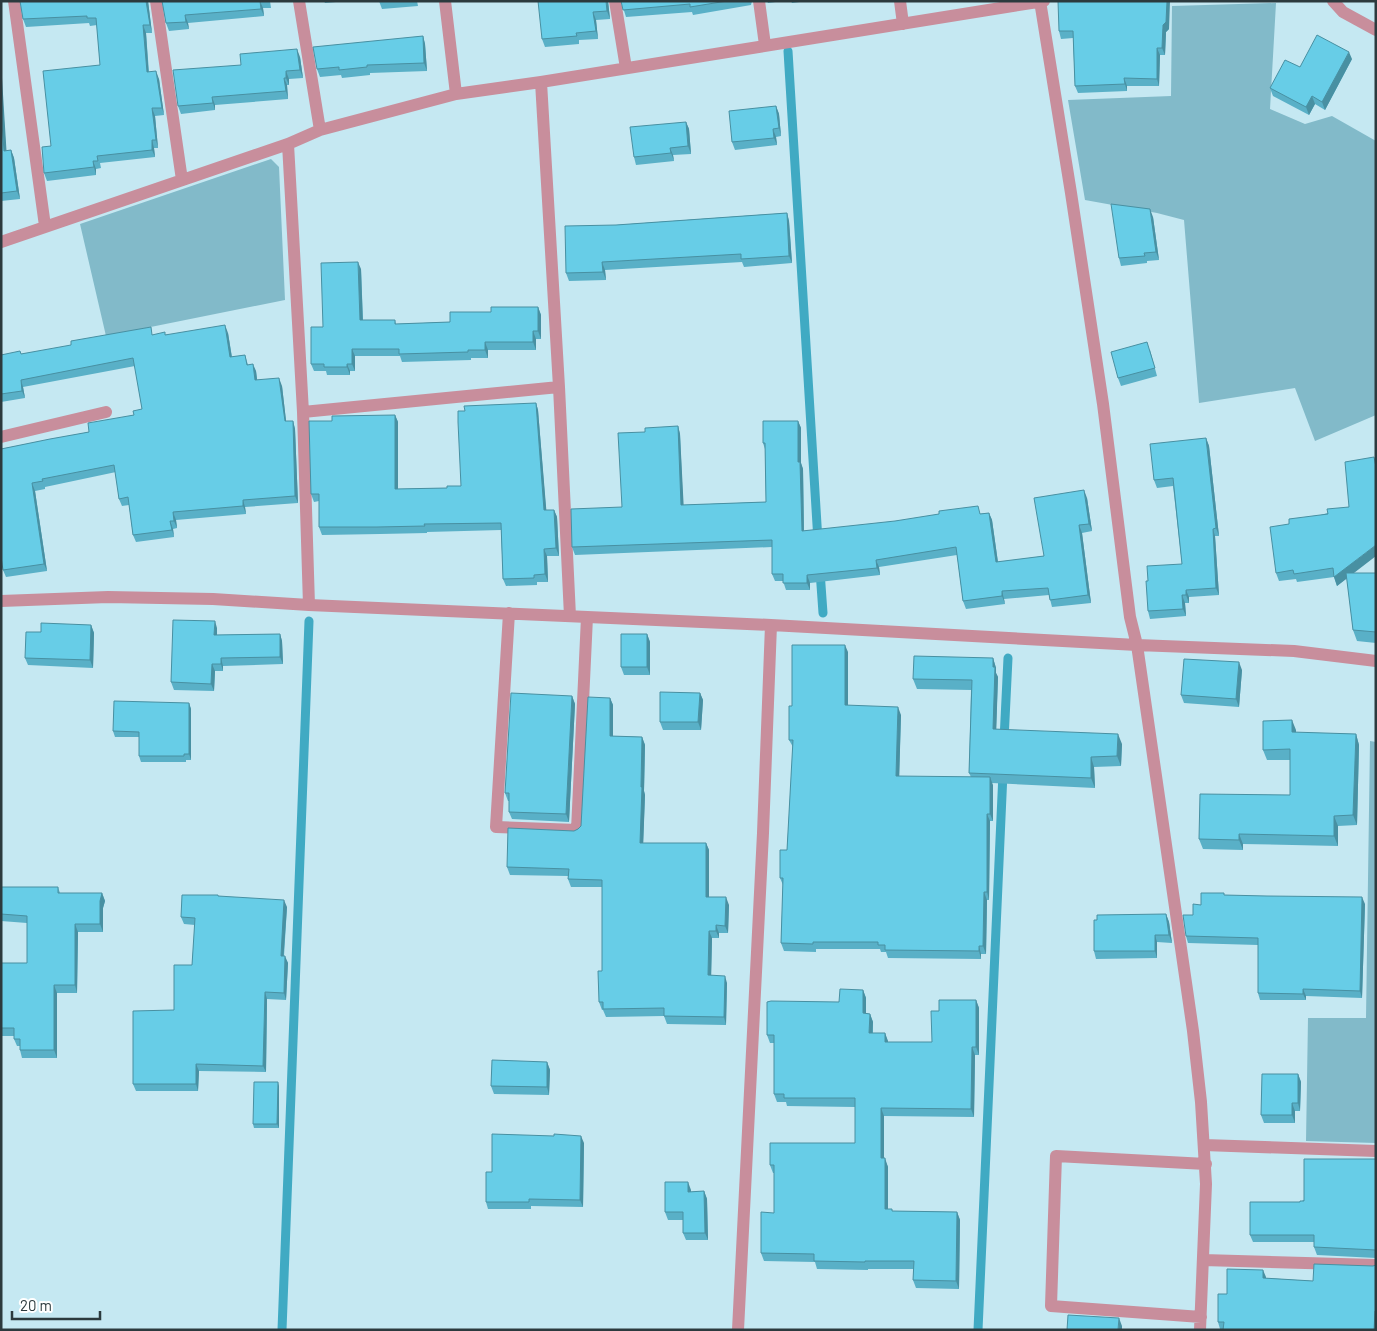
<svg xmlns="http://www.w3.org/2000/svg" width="1377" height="1331" viewBox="0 0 1377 1331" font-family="Barlow,sans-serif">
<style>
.green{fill:#82bac9}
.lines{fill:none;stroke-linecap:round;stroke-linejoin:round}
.stream{stroke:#40aac3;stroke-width:9}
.minor{stroke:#c88e9c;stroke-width:12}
.wall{fill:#59b0c7}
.shaded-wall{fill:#4890a2}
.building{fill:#67cde7;stroke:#4890a2}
</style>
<rect width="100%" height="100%" fill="#c5e8f2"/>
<path class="green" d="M1276,3L1270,109L1305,124L1332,116L1376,141V415L1315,441L1295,388L1199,403L1184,220L1157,213L1085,200L1068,100L1171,96L1172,6Z
M271,159L279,167L285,300L106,336L80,224Z
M1370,741L1376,742V1143L1306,1141L1308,1018H1366Z"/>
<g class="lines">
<path class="stream" d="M788,51L818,541
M820,571L823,613
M1004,740L1008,658
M282,1330L309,621
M978,1330L1003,773"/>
<path class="minor" d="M14,1L45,226
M156,1L182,180
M299,1L320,130
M445,1L456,94
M615,1L626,68
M759,1L765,45
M900,1L903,24
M1040,1L1071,193L1103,404L1130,617L1137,645L1193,1031L1201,1102L1206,1184L1200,1330
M1333,1L1343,12L1376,30
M541,82L559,387L570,616
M288,144L303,412L309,605
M1,242L288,144L320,130L456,94L541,82L1044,1
M303,412L559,387
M1,437L106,412
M1,601L108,597L213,599L309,605L771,625L1137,645L1294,651L1376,661
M509,613L496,827L577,830L587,617
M1204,1145L1376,1151
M1203,1260L1376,1265
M1201,1317L1051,1306L1056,1156L1206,1164
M738,1330L763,833L771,625"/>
</g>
<path class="wall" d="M20,1H148L152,33H146L149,72L159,79L164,115L155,116L158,148H154L155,157L100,163L101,168L96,169V175L47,181L44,173L51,146L100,65L97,25L90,26L89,23L26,27L23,19Z
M162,1H270L271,8H263L264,16L188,23L189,29L169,31L166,23Z
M324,1H347L325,3Z
M379,1H417L418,6L382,9Z
M608,1L610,19L596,20L598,39L579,40V44L545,47L542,39Z
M621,1H752L751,5L693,15L692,12L626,17Z
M767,1H783L768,3Z
M791,1H807L792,3Z
M1169,29L1166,32L1165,55H1160L1159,86H1127V91L1078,93L1075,86L1073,38L1061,39L1059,31Z
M423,36L425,44L427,71L370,73V75L342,78L341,75L320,77L317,69Z
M300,57L303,78L289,79V85H287L288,99L215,105V110L181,114L178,106L241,65Z
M1352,59L1325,110L1315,104L1309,115L1273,96L1270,88L1300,67Z
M1,74L6,151L11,150L14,158L20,199L1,201Z
M776,106L779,114L781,136L776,137L777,145L735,150L732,142Z
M686,122L689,129L691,154L673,155L674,161L636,165L634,157Z
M787,213L789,221L792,263L744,267L742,262L605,270L606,280L569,281L566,273L616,225Z
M1153,217L1159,260L1147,261V263L1121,266L1119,258Z
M361,269L363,320H395L396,324L450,322L491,312L538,307L541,315V339H536V350H488V358H471V360L402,362L400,356H355V371H350V375H327L326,371H314L311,364Z
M228,333L232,357L245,355L248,365L256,371L257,380L282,386L286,421H293L295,429L298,503L245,507L246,514L176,520L177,528L173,529L174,537L136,542L133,535L129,505L122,506L119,499L116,472L45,487V489L35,491L47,571L6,577L3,570L1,449L89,432L134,415L142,409L135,366L23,387L25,398L1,402V355L21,354L154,335Z
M1150,350L1157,376L1121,386L1118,378Z
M536,403L538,410L546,510H554L557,517L559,556H547L548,582H537V585L506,586L503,579L501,530L427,532V533L380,534L322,535L319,527V501L314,502L311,494L332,421L395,415L398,422V489L447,488L461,486L465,411Z
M798,421L801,428V463L803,469L804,531L989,513L992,520L998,562L1044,556L1087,498L1092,531L1082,533L1091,603L1052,607L1049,595L1004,599L1005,604L966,609L963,601L957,555L879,567L880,575L810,583V590H786L783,581H775L772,574V547L575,555L572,547L622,507L645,432L678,426L680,434L683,505L766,502L765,449L763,443Z
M1206,438L1209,446L1219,536H1215L1219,595L1189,597V603H1185L1186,616L1150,619L1148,611V581L1182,564L1173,486L1157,488L1154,480Z
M1374,457L1353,573H1376V643L1357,641L1353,630L1347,578L1337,586L1334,577L1297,582L1296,579L1279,581L1276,573L1289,524L1349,507Z
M91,625L94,633L93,668L28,665L25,658L41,632Z
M217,628V635L280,634L282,641L283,664L223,666V671H215L214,691L174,690L171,682Z
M647,634L650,642V675H624L621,667Z
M848,652V706L901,715L899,777H971L969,773L971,690L917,689L913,679L993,658L996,668V673L998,677L996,729L1122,744L1121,766L1094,767L1095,788L992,783L993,821H990L989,900H987L986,954H981V959L888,958L886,952H881L880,949H816V952L784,951L781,943L783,885L780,878L787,850L793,747L789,740Z
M1242,670L1239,707L1184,703L1181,695Z
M700,693L703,700L701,730H663L660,722Z
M572,696L575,704L569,822L512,819L509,812V801H508L505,793Z
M610,698L613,705V736L642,737L645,745L644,791L645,795L643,843H706L709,850V897L729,905L728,933H719V938H712L711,975L727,983L726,1025L667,1024L664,1016L606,1017L603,1010H602L599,1002L602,971V887H571L568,879V876L510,875L507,867L578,829L581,826Z
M189,703L191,709V760H186V762H141L139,756V737H115L113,731Z
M1296,730V733L1356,734L1359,745L1357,825L1338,826V846L1243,844V850L1203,849L1199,839L1290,795V760H1267L1263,750Z
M1,887H58L60,893H102L105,901L103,908V932H78L77,993H57V1058H22L20,1050V1046H17L14,1039V1036H1V963H27V923L1,921Z
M1225,895L1365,904L1362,998L1306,996V1000H1260L1258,993V945L1188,943L1186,936L1193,915L1201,905Z
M218,896L287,907L284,956L288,963L286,1000L267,999L266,1072L199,1071L198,1091H136L133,1084L174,1010L192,965L195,925L184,924L181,917Z
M1166,914L1169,922L1172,943L1157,942V958L1096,959L1094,951Z
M863,990L866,998V1013L870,1014L873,1022V1033H885L888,1042H932L939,1011L976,1000L979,1008V1055H975L974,1117L884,1116V1158L888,1167V1209L893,1211L957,1212L960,1220L959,1289L916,1288L913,1280V1269H868V1270L817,1269L815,1262L764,1261L761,1253L774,1213V1173H773L770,1165L855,1143V1107L787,1106L786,1102H777L774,1094V1043H770L767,1035L839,1002Z
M547,1062L550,1070L549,1095L494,1094L491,1086Z
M1298,1074L1301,1082L1300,1111H1295V1123H1264L1261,1115Z
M279,1086V1128H254L253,1124Z
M584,1143L583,1207L531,1206V1209H488L486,1202L492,1172Z
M1376,1159V1258L1317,1255L1314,1247V1242H1253L1250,1235L1300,1202Z
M691,1190V1192L704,1191L707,1199L708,1240H686L683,1233V1220H668L665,1212Z
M1376,1265V1330L1220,1329L1218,1322L1227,1294L1266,1278L1313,1281Z"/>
<path class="shaded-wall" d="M146,1H148L152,33L150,25Z
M260,1L263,8L264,16L261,9Z
M606,1H608L610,19L607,11Z
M1167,1H1170L1169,29L1166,32L1165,55L1162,48L1163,25Z
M593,12L596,20L598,39L596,31Z
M185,15L188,23L189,29L186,22Z
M143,25L146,33L149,80L147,72Z
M423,36L425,44L427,71L424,63Z
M1157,48L1160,55L1159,86L1157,79Z
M297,49L300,57L303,78L300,70Z
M1349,52L1352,59L1325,110L1322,102Z
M156,71L159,79L164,115L162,108Z
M286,71L289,79V85L286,78Z
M1,74L2,78L7,159L4,151L1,109Z
M284,78L287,85L288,99L286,91Z
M1124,78L1127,86V91L1125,84Z
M1312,96L1315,104L1309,115L1306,107Z
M212,97L215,105V110L213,103Z
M776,106L779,114L781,136L779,128Z
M152,108L155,116L158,148L156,140Z
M686,122L689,129L691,154L688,146Z
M773,129L776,137L777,145L774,138Z
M152,140L154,148L155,157L152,150Z
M670,148L673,155L674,161L671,153Z
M11,150L14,158L20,199L17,191Z
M93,161L96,169V175L94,167Z
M1150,209L1153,217L1159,260L1156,252Z
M787,213L789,221L792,263L789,256Z
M358,262L361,269L363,327L360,320Z
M602,262L605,270L606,280L603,272Z
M538,307L541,315V339L538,331Z
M225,325L228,333L233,365L230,357Z
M533,331L536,339V350L533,342Z
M485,342L488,350V358L485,350Z
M352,349L355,356V371L352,364Z
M253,364L256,371L258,387L255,380Z
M347,364L350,371V375L347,367Z
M279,378L282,386L287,429L285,421Z
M21,380L23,387L25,398L22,391Z
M536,403L538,410L547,518L544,510Z
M395,415L398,422V496L395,489Z
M293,421L295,429L298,503L295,496Z
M798,421L801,428V463L803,469L804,538L802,531L798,462Z
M678,426L680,434L684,512L681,505Z
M1206,438L1209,446L1219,536L1216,528Z
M32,483L35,491L47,571L44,564Z
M1084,490L1087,498L1092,531L1089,524Z
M243,500L245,507L246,514L243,506Z
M554,510L557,517L559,556L556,548Z
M173,512L176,520L177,528L174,521Z
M989,513L992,520L999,570L996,562Z
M170,521L173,529L174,537L172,530Z
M1079,525L1082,533L1091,603L1088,595Z
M1213,529L1215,536L1219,595L1216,588Z
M1376,545V556L1337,586L1334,577Z
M544,549L547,556L548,582L545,574Z
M876,560L879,567L880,575L877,568Z
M807,575L810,583V590L807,583Z
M1186,590L1189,597V603L1186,595Z
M1002,591L1004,599L1005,604L1002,596Z
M1182,595L1185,603L1186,616L1183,609Z
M215,621L217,628V642L214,635Z
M91,625L94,633L93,668L90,660Z
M280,634L282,641L283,664L280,657Z
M647,634L650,642V675L647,667Z
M845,645L848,652V713L845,705Z
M221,658L223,666V671L221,664Z
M993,658L996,668V673L998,677L996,738L993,729Z
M1239,662L1242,670L1239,707L1236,699Z
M212,664L215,671L214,691L211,684Z
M700,693L703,700L701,730L698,722Z
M572,696L575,704L569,822L566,814Z
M610,698L613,705V744L610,736Z
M189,703L191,709V760L189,754Z
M898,707L901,715L899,784L896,776Z
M1292,720L1296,730V743L1292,732Z
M1118,734L1122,744L1121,766L1117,756Z
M1356,734L1359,745L1357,825L1353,815Z
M642,737L645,745L644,791L645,795L643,850L640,843Z
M1091,757L1094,767L1095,788L1091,778Z
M990,777L993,785V821L990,814Z
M987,814L990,821L989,900L987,892Z
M1334,816L1338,826V846L1334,836Z
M1239,834L1243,844V850L1239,840Z
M706,843L709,850V904L706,897Z
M984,892L987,900L986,954L983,946Z
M102,893L105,901L103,908V932L100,924V901Z
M726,897L729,905L728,933L725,926Z
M1362,897L1365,904L1362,998L1360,991Z
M284,900L287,907L283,963L281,956Z
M1166,914L1169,922L1172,943L1169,935Z
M75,924L78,932L77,993L75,985Z
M716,925L719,933V938L716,931Z
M709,931L712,938L711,983L708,975Z
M1155,935L1157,942V958L1155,951Z
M979,946L981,954V959L979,951Z
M285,956L288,963L286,1000L284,993Z
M725,976L727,983L726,1025L724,1017Z
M54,985L57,993V1058L54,1050Z
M1303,989L1306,996V1000L1303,994Z
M863,990L866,998V1021L863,1013Z
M265,992L267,999L266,1072L263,1066Z
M976,1000L979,1008V1055L976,1047Z
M870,1014L873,1022L872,1041L869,1033Z
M885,1033L888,1041V1050L885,1042Z
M972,1047L975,1055L974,1117L971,1109Z
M547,1062L550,1070L549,1095L547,1087Z
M196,1064L199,1071L198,1091L196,1084Z
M1298,1074L1301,1082L1300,1111L1298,1103Z
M278,1082L279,1086V1128L277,1124Z
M1292,1103L1295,1111V1123L1292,1115Z
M881,1108L884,1116V1167L881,1158Z
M581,1136L584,1143L583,1207L580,1200Z
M885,1158L888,1167V1217L885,1209Z
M688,1182L691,1190V1199L688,1192Z
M704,1191L707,1199L708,1240L705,1233Z
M957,1212L960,1220L959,1289L956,1281Z
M1263,1270L1266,1277V1285L1263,1278Z
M1375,1311L1376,1314V1330H1374Z
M1119,1318L1122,1326V1330H1118Z"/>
<path class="building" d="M20,1H146L150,25H143L147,72L156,71L162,108H152L156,140H152V150L97,156L98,161H93L94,167L44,173L42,147L51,146L43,71L100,65L96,18H87V16L23,19Z
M162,1H260L261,9L185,15L186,22L166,23Z
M538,1H606L607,11L593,12L596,31L576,33L577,36L542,39Z
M621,1H727L690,7V4L623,10Z
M1058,1H1167L1166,22L1163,25L1162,48H1157V79L1124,78L1125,84L1075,86L1073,31H1059Z
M1317,35L1349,52L1322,102L1312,96L1306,107L1270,88L1285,60L1300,67Z
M423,36L424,63L367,65V67L339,70V67L317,69L313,47Z
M297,49L300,70L286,71V78H284L286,91L212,97L213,103L178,106L173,70L241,65L240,54Z
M776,106L779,128L773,129L774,138L732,142L729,111Z
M1,109L4,151L11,150L17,191L1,193Z
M686,122L688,146L670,148L671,153L634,157L630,127Z
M1111,204L1150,209L1156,252L1144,253L1145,256L1119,258Z
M787,213L789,256L741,259V254L602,262L603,272L566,273L565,226L616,225Z
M358,262L360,320H395V324L450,322V312H491V307H538V331H533V342H485V350H468V352L399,354V349H352V364H347V367H324V364H311V327H323L321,263Z
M225,325L230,357L245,355L247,365L253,364L255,380L279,378L285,421H293L295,496L243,500V506L173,512L174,521H170L172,530L133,535L128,497L119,499L114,465L42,479L43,481L32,483L44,564L3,570L1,557V449L50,439L89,432L88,423L134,415L133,411L142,409L133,358L21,380L22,391L1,394V355L20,351L21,354L71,345V341L151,327L152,335L165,332V335Z
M1147,342L1155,368L1118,378L1111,352Z
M536,403L544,510H554L556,548L544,549L545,574L534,575V578L503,579L501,523L424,524L425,526L377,527H319V494H311L309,421H332V416L395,415V489L447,488V486H461L458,422V411H465L464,406Z
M763,421H798V462H800L802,531L895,521L939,514V511L978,506L980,514L989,513L996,562L1044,556L1034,498L1084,490L1089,524L1079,525L1088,595L1050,600L1048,588L1002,591V596L963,601L956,547L876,560L877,568L807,575V583H783V574H772V540L572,547L571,509L622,507L618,433L645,432V428L678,426L681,505L766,502L765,443H763Z
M1206,438L1216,528L1213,529L1216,588L1186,590V595H1182L1183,609L1148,611L1146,581H1148L1147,566L1182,564L1173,478L1154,480L1150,444Z
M1374,457L1376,467V545L1334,577L1333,568L1294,574L1293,570L1276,573L1270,527L1289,524V519L1328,514L1327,509L1349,507L1345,462Z
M1346,573H1376V632L1353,630Z
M173,620L215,621L214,635L280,634V657L221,658V664H212L211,684L171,682Z
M41,623L91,625L90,660L25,658L26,632H41Z
M621,634H647V667H621Z
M792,645H845V705L898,707L896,776L990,777V814H987V892H984L983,946H979V951L885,950V945H878V942H813V944L781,943L783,878H780V850H787L793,740H789V706H792Z
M914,656L993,658V667H995L993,729L1118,734L1117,756L1091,757V778L969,773L972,680L913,679Z
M1184,659L1239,662L1236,699L1181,695Z
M660,692L700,693L698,722H660Z
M511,693L572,696L566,814L509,812V793H505Z
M588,697L610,698V736L642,737L641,787H642L640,843H706V897H726L725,926L716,925V931H709L708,975L725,976L724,1017L664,1016V1008L603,1009V1002H599L598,971H602V880L568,879L569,869L507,867L508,828L574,831L578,829L581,826Z
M114,701L189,703V754H184V756H139V732L113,731Z
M1292,720V732L1356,734L1353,815L1334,816V836L1239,834V840L1199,839L1200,794L1290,795V749L1263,750V721Z
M1,887H58V893H102L100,901V924H75V985H54V1050H20V1039H14V1028H1V963H27V916L1,914Z
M1201,893H1224V895L1267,896L1362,897L1360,991L1303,989V994L1258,993V938L1186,936L1183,915H1193V904L1201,905Z
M182,895H218V896L284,900L281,956H285L284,993L265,992L263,1066L196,1064V1084H133V1011L174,1010V965H192L195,918L181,917Z
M1166,914L1169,935H1155V951H1094V920H1097V915Z
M840,989L863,990V1013L870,1014L869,1033H885V1042H932L931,1011H939V1000H976V1047H972L971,1109L881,1108V1158H885V1209H892V1211L957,1212L956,1281L913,1280L914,1261H865V1262L814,1261V1254L761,1253V1212L774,1213V1165H770V1143H855V1098H784V1094H774V1035H767V1002L771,1001L839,1002Z
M492,1060L547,1062V1087L491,1086Z
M1262,1074H1298V1103H1292V1115H1261Z
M254,1082H278L277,1124H253Z
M492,1134L554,1136V1134L581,1136L580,1200L529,1199V1202H486V1172H492Z
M1304,1159H1376V1250L1314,1247V1235H1250V1202H1300V1201H1304Z
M665,1182H688V1192L704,1191L705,1233H683V1212H665Z
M1314,1264L1373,1266L1376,1265V1311H1375L1374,1330H1223L1224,1322H1218V1294H1227V1269L1263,1270V1278L1313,1281Z
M1068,1315L1119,1318L1118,1330H1067Z"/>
<rect width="1377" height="1331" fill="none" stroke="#2c3a3e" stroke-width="5"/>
<path d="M12 1311v8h88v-8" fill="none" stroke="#2c3a3e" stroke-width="2.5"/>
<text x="20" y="1311" font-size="15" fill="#2c3a3e" stroke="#ffffff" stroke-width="4" paint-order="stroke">20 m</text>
</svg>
